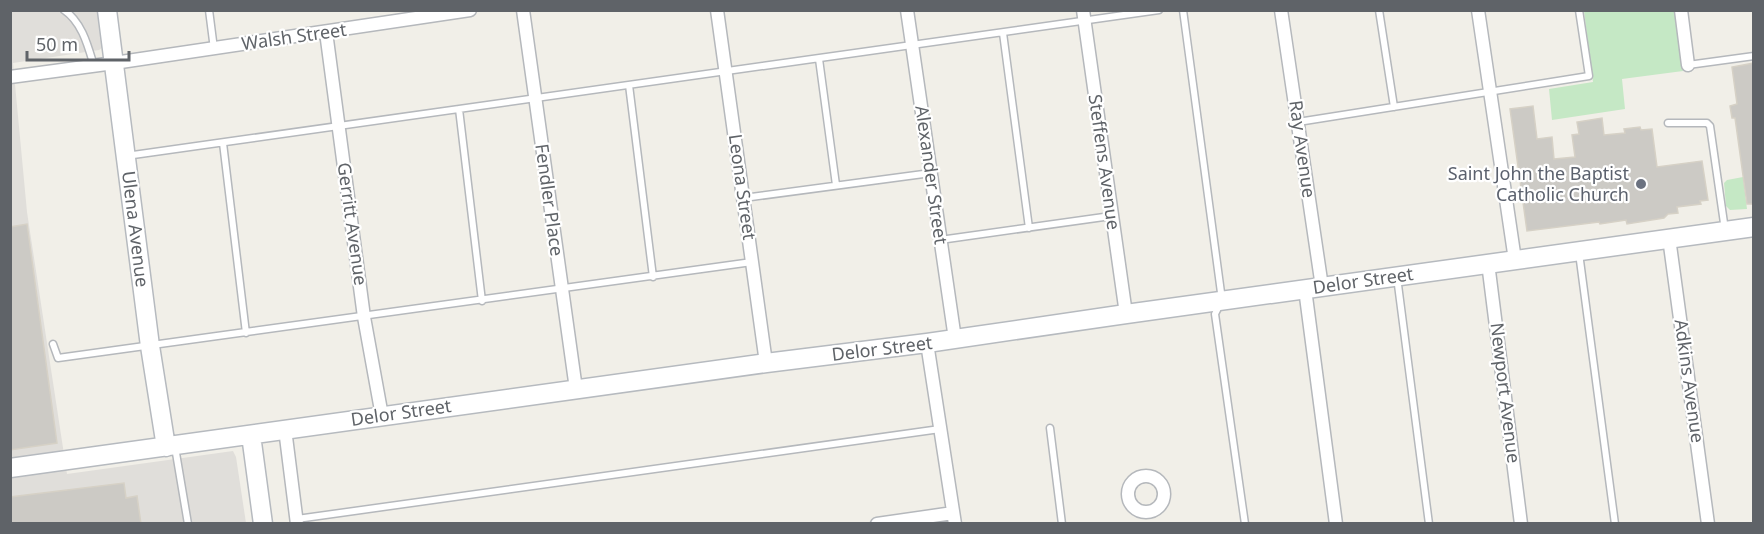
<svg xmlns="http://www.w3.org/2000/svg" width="1764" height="534" viewBox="0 0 1764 534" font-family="'Noto Sans',sans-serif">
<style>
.industrial{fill:#e0deda}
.green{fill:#c5e8c5}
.building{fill:#cccac5;stroke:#d6d1c6;stroke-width:1.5}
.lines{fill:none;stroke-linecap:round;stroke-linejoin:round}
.lane-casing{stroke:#b5b8bc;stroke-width:9}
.street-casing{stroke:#b5b8bc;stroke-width:15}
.secondary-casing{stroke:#b6babf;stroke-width:21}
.lane{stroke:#fff;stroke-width:6}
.street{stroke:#fff;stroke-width:12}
.secondary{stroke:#fff;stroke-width:18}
.worship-dot{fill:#6b7280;stroke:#fff;stroke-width:2}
.labels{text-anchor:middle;stroke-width:4.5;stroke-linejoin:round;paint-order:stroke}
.street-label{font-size:18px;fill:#5f6368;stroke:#fff}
.worship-label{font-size:18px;fill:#5b616d;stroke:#fff;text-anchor:end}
</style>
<rect width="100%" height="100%" fill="#f1efe8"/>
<path class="industrial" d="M10,11H101L103,47L99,50L13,63L27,212L67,474L233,451L236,457L246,523H11Z"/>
<path class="green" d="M1584,11H1675L1683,71L1622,79L1625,109L1552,120L1549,89L1593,82Z
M1743,177L1747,209L1730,210L1726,206L1724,183L1727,180Z"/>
<path class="building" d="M1754,63V204H1747L1735,118H1732L1730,106L1737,104L1732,67Z
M1533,106L1537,139L1552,137L1554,159L1575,157L1572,135L1579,134L1577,122L1602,118L1604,135L1625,133L1624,129L1640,127L1641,130L1652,129L1657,167L1702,161L1708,200L1700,201L1701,204L1677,207L1678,213L1668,214L1664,218L1627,224L1626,220L1600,224L1599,222L1527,231L1510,109Z
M27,224L57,443L10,450V227Z
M124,483L126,498L137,496L141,524H10V497Z"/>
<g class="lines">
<g class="lane-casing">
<path id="lane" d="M64,10C82,22 88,46 94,66
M209,10L214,49
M1183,10L1222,300L1215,314L1245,524
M1379,10L1394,107
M1003,33L1029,228
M819,59L836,185
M1688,65L1754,56
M629,85L653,277
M459,109L482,301
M1298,122L1589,76L1579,10
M1668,123H1707L1710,126L1725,230
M223,143L246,333
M126,156L1159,10
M744,198L931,173
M940,240L1111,216
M1579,253L1615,524
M1397,277L1429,524
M53,344L58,358L752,262
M1050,428L1062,524
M175,447L188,524
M297,519L940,429"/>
</g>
<g class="street-casing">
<path id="street" d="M523,10L576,389
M717,10L766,363
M907,10L955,339
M1083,10L1126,314
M1281,10L1322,287
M1478,10L1515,260
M1681,10L1688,65
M326,32L364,317L382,416
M10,77L114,63L470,10
M1669,238L1708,524
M1488,263L1521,524
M1305,289L1336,524
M927,343L955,524
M285,429L297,524
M1128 494a18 18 0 1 1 36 0a18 18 0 1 1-36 0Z
M877,524L953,513"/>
</g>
<g class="secondary-casing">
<path id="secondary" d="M107,10L150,346L166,447
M251,435L263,524
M10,468L766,363L927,343L1126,314L1754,227"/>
</g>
<use href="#lane" class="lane"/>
<use href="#street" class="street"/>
<use href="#secondary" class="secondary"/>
</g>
<circle class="worship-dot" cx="1641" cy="184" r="6"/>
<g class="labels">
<g class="street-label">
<text transform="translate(294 37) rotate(-8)" y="6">Walsh Street</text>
<text transform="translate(1302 149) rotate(82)" y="6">Ray Avenue</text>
<text transform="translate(1104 162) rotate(82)" y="6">Steffens Avenue</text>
<text transform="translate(931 175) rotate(82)" y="6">Alexander Street</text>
<text transform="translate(742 187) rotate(82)" y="6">Leona Street</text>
<text transform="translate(549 200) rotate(82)" y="6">Fendler Place</text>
<text transform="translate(352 224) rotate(82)" y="6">Gerritt Avenue</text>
<text transform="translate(135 229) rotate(83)" y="6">Ulena Avenue</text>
<text transform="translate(1363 281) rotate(-8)" y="6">Delor Street</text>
<text transform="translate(882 349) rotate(-7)" y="6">Delor Street</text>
<text transform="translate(1689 381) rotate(82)" y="6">Adkins Avenue</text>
<text transform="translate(1505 393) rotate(83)" y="6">Newport Avenue</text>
<text transform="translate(401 413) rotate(-8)" y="6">Delor Street</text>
</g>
<g class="worship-label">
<text x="1629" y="180">Saint John the Baptist<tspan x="1629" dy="21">Catholic Church</tspan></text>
</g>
</g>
<rect width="1764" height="534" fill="none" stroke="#5f6368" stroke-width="24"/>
<path d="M27 51v9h102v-9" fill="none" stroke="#5f6368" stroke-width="3"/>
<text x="36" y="51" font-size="18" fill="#5f6368" stroke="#ffffff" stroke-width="4.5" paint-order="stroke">50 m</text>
</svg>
